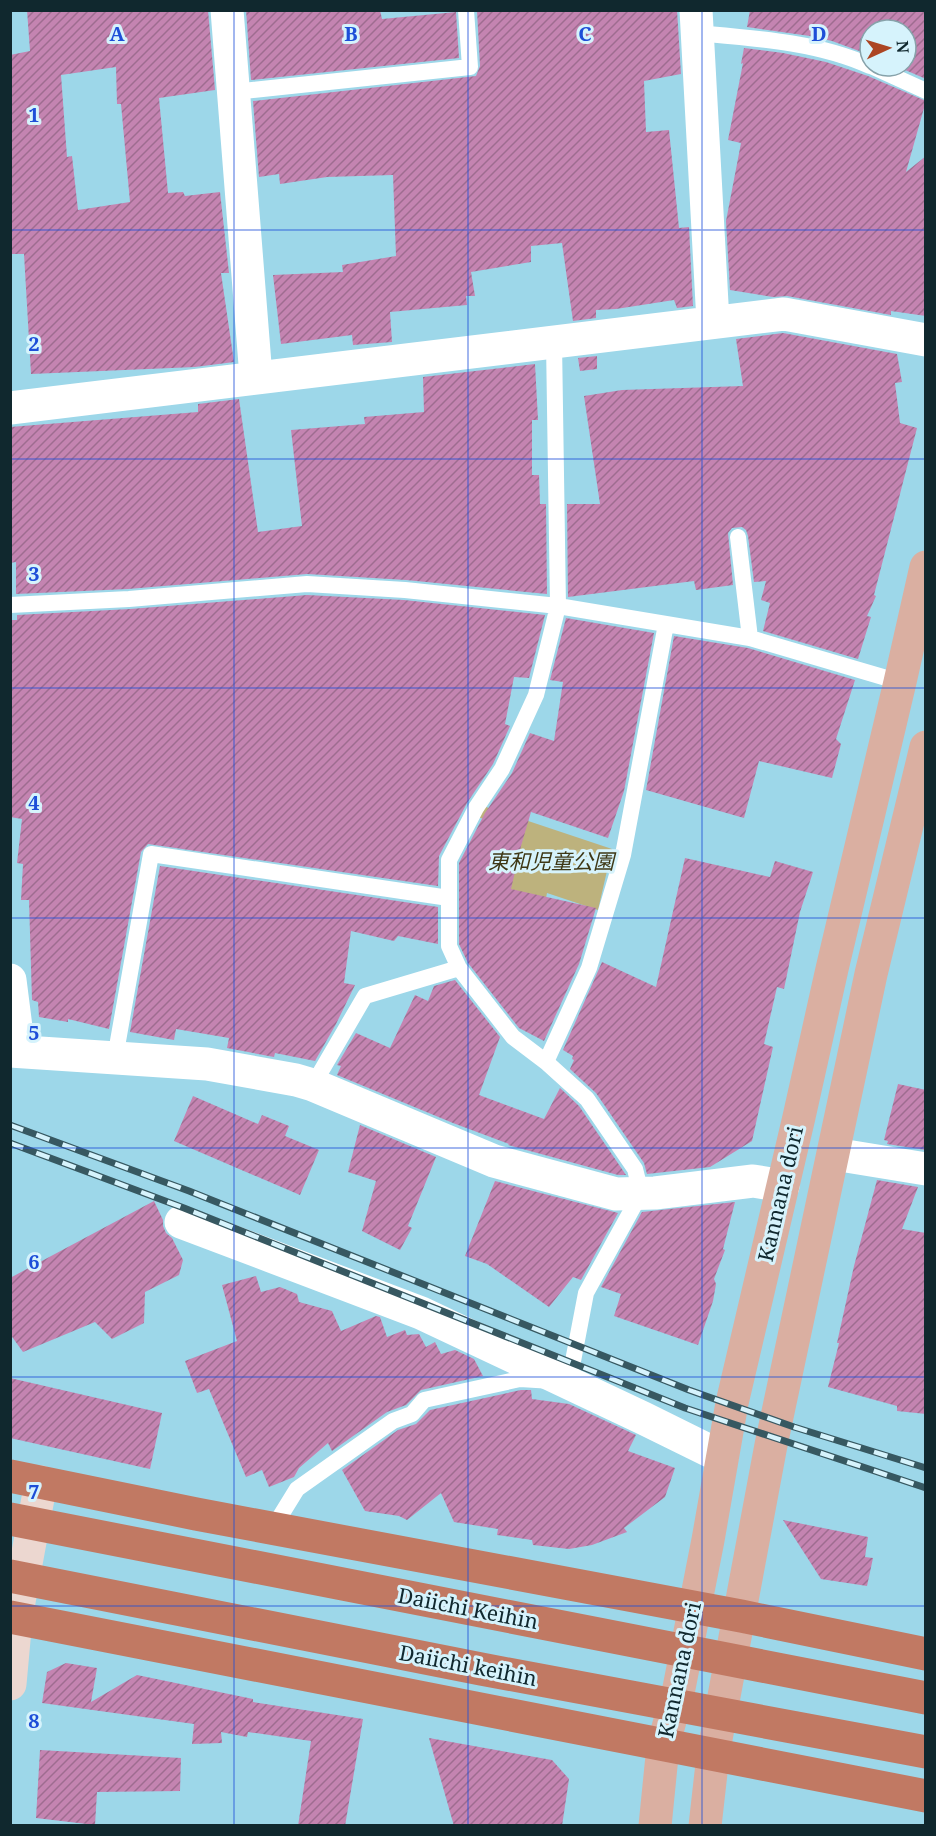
<svg xmlns="http://www.w3.org/2000/svg" width="936" height="1836" viewBox="0 0 936 1836" font-family="'Noto Serif','Noto Sans JP',serif">
<style>
.park{fill:#bdb27d}
.building{fill:url(#building-hatch);fill-rule:evenodd}
.lines{fill:none;stroke-linecap:round;stroke-linejoin:round}
.lane{stroke:#fff;stroke-width:16}
.street{stroke:#fff;stroke-width:33}
.secondary{stroke:#ecd7d0;stroke-width:33}
.primary{stroke:#daafa1;stroke-width:33}
.highway{stroke:#c17963;stroke-width:33}
.rail-casing{stroke:#375861;stroke-width:7}
.rail{stroke:#d6f3fc;stroke-width:4.5;stroke-dasharray:14;stroke-linecap:butt}
.grid{fill:none;stroke:#1d4ed8;stroke-width:1.5;stroke-opacity:0.55}
.labels{text-anchor:middle;stroke-width:6;stroke-linejoin:round;paint-order:stroke}
.park-label{font-size:21px;font-style:italic;fill:#3e3715;stroke:#d6f3fc}
.street-label{font-size:21px;fill:#10282e;stroke:#d6f3fc}
.grid-label{font-size:20px;text-anchor:middle;font-weight:bold;fill:#1d4ed8;stroke:#d6f3fc;stroke-width:6;stroke-linejoin:round;paint-order:stroke}
</style>
<defs>
<pattern id="building-hatch" width="6" height="6" patternUnits="userSpaceOnUse" patternTransform="scale(1.5)"><rect width="6" height="6" fill="#c484b1"/><path d="M-1 1l2-2M0 6l6-6M5 7l2-2" fill="none" stroke="#9e6c90"/></pattern>
</defs>
<rect width="100%" height="100%" fill="#9dd7e9"/>
<path class="park" d="M483,806L612,849L598,910L547,893L543,913L504,903L524,834L478,817Z"/>
<path class="building" d="M27,10H208L215,90L159,98L168,193L183,192L185,196L220,192L229,273H221L234,362L195,367L31,374L24,254H10V55L30,51ZM116,67L117,104H121L130,202L78,210L72,156L67,157L61,75Z
M246,10H380L382,19L456,12L459,58L251,80Z
M480,10H677L681,74L644,81L646,132L669,130L679,228L689,227L693,306L677,308L674,300L616,309L596,310V318L573,321L562,243L531,246V262L471,272L475,296H466L467,305L390,312L392,342L353,345L352,335L281,344L273,275L343,272L342,265L396,256L393,175L327,177L280,184L279,174L259,177L253,101L476,76L480,66L477,11Z
M750,10H926V79L896,66H906V30H870V55L832,41L810,36L747,27Z
M744,48L783,53L826,62L868,76L926,101L906,172L926,156V316L891,311V315L787,296L773,297L730,290L726,221L741,143L728,140L743,63L741,64Z
M783,333L897,354L902,382L895,383L900,423L917,428L874,595L876,596L867,616L871,617L858,659L763,631L770,603L761,600L766,581L754,582L748,536L746,530L742,527L732,528L728,533L733,585L696,590L694,581L568,597L567,504H600L584,396L622,390L743,386L736,339Z
M597,356V369L580,371L578,358Z
M535,364L538,420H532V475H539L540,504H546L547,594L406,580L307,574L128,589L16,594V562L10,563V427L198,412V404L239,399L258,532L302,526L291,430L365,424L364,417L424,412L423,377Z
M307,595L404,600L545,615L529,678L514,677L505,724L510,726L493,764L467,803L439,856L438,886L148,844L141,852L109,1029L68,1019V1022L39,1017L38,1002L32,1000L29,900H21L23,864L17,863L22,819L10,817V620H17V615L130,609Z
M566,618L654,633L624,791L608,838L531,812L521,846L511,889L596,908L579,964L544,1041L519,1028L468,963L459,944V863L485,813L512,773L530,733L554,741L563,682L550,680Z
M674,636L748,648L855,680L836,739L841,744L832,778L759,761L744,818L646,790Z
M685,858L770,877L775,861L813,872L800,912L784,989L777,987L764,1044L773,1047L752,1141L710,1167L647,1174L644,1163L596,1093L570,1069L574,1060L572,1059L573,1056L563,1050L602,962L656,987Z
M160,866L438,907V944L398,936L394,941L351,931L344,983L355,985L336,1024L315,1061L275,1053L274,1057L227,1048L229,1038L176,1029L174,1040L130,1032Z
M455,980L500,1037L479,1095L544,1119L560,1088L579,1106L626,1175H618L508,1145L509,1144L453,1123L337,1075L341,1066L337,1065L356,1033L390,1048L415,995L428,1001L434,986Z
M898,1084L926,1090V1150L887,1144L888,1141L884,1140Z
M193,1096L258,1124L262,1115L289,1126L285,1136L319,1150L300,1195L174,1141Z
M360,1125L436,1157L408,1226L412,1228L400,1250L362,1231L376,1181L348,1172Z
M877,1180L918,1187L902,1229L926,1233V1414L897,1411V1406L828,1387L839,1343H837L854,1266Z
M495,1181L618,1213L581,1280L573,1277L549,1307L487,1264L465,1256Z
M154,1201L163,1220V1226L166,1233L172,1238L183,1260L179,1275L145,1292L144,1323L112,1339L95,1322L23,1352L10,1334V1278Z
M735,1202L723,1249L725,1250L714,1279L716,1284L713,1301L698,1345L614,1316L621,1294L601,1287L642,1212Z
M256,1276L261,1292L280,1287L297,1294L299,1302L332,1311L341,1331L376,1316L380,1317L387,1337L405,1330L407,1335L419,1334L426,1347L435,1342L441,1354L455,1350L474,1359L483,1376L421,1390L406,1405L387,1412L332,1451L328,1443L299,1468L294,1477L269,1487L262,1470L246,1477L209,1389L197,1393L185,1361L237,1341L222,1285Z
M10,1378L162,1413L150,1469L10,1438Z
M521,1390H531L532,1399L569,1404L636,1435L628,1451L675,1468L665,1497L624,1528L627,1532L592,1545L569,1549L533,1545L532,1540L497,1535L498,1529L454,1522L441,1493L407,1520L399,1516L365,1511L342,1470L398,1430L416,1424L430,1410Z
M783,1520L868,1537L865,1557L873,1558L867,1586L821,1579Z
M66,1663L97,1668L91,1702L137,1675L253,1699V1702L363,1719L345,1826H298L311,1741L248,1732L247,1737L221,1732L222,1743L192,1744L194,1724L42,1703L47,1672Z
M429,1738L552,1760L569,1779L562,1826H454Z
M40,1750L181,1758L180,1791L97,1792L95,1825L36,1818Z"/>
<g class="lines">
<path class="lane" d="M697,33C753,38 818,42 870,66
M871,66L926,91
M234,92L470,67L466,10
M738,537L750,638
M10,605L129,599L307,584L405,590L558,606L750,638L900,682
M459,968L449,946V860L476,808L502,769L536,695L558,606L554,342
M115,1058L151,854L449,898
M546,1062L589,968L623,855L666,624
M273,1528L297,1489L393,1421L412,1414L424,1400L520,1379L569,1382L586,1293L641,1193L635,1169L587,1099L546,1062L513,1037L459,968L365,996L313,1085"/>
<path class="street" d="M227,10L256,377
M696,10L713,322
M10,408L784,314L926,340
M10,980L19,1051
M10,1051L207,1064L296,1080L313,1085L494,1161L616,1194L655,1193L753,1181L783,1186
M834,1154L926,1169
M181,1222L421,1313L643,1418L722,1457"/>
<path class="secondary" d="M10,1684L16,1618L41,1482"/>
<path class="primary" d="M655,1826L663,1746L679,1688L708,1540L732,1403L799,1117L832,969L900,682L926,567
M705,1826L713,1755L771,1445L871,974L926,747"/>
<path class="highway" d="M10,1476L196,1514L741,1616L926,1654
M10,1519L926,1698
M10,1576L481,1669L926,1752
M10,1617L926,1796"/>
<g class="rail-casing">
<path id="rail" d="M10,1125L189,1191L689,1390L794,1427L926,1468
M10,1143L184,1208L685,1408L926,1488"/>
</g>
<use href="#rail" class="rail"/>
</g>
<path class="grid" d="M234,10V1826M468,10V1826M702,10V1826M10,230H926M10,459H926M10,688H926M10,918H926M10,1148H926M10,1377H926M10,1606H926"/>
<g class="labels">
<g class="park-label">
<text x="551" y="869">東和児童公園</text>
</g>
<g class="street-label">
<text transform="translate(781 1194) rotate(-77)" y="7">Kannana dori</text>
<text transform="translate(468 1609) rotate(11)" y="7">Daiichi Keihin</text>
<text transform="translate(468 1666) rotate(11)" y="7">Daiichi keihin</text>
<text transform="translate(680 1670) rotate(-78)" y="7">Kannana dori</text>
</g>
</g>
<g class="grid-label">
<text x="117" y="41">A</text>
<text x="351" y="41">B</text>
<text x="585" y="41">C</text>
<text x="819" y="41">D</text>
<text x="34" y="122">1</text>
<text x="34" y="351">2</text>
<text x="34" y="581">3</text>
<text x="34" y="810">4</text>
<text x="34" y="1040">5</text>
<text x="34" y="1269">6</text>
<text x="34" y="1499">7</text>
<text x="34" y="1728">8</text>
</g>
<rect width="936" height="1836" fill="none" stroke="#10282e" stroke-width="24"/>
<g transform="translate(888 48) rotate(86)"><circle r="28" fill="#d6f3fc" stroke="#87a2aa" stroke-width="1.5"/>
<path d="M0-4.5L10 22L0 15L-10 22Z" fill="#ac4523"/>
<text y="-9" font-size="16" font-weight="bold" text-anchor="middle" fill="#10282e">N</text>
</g>
</svg>
